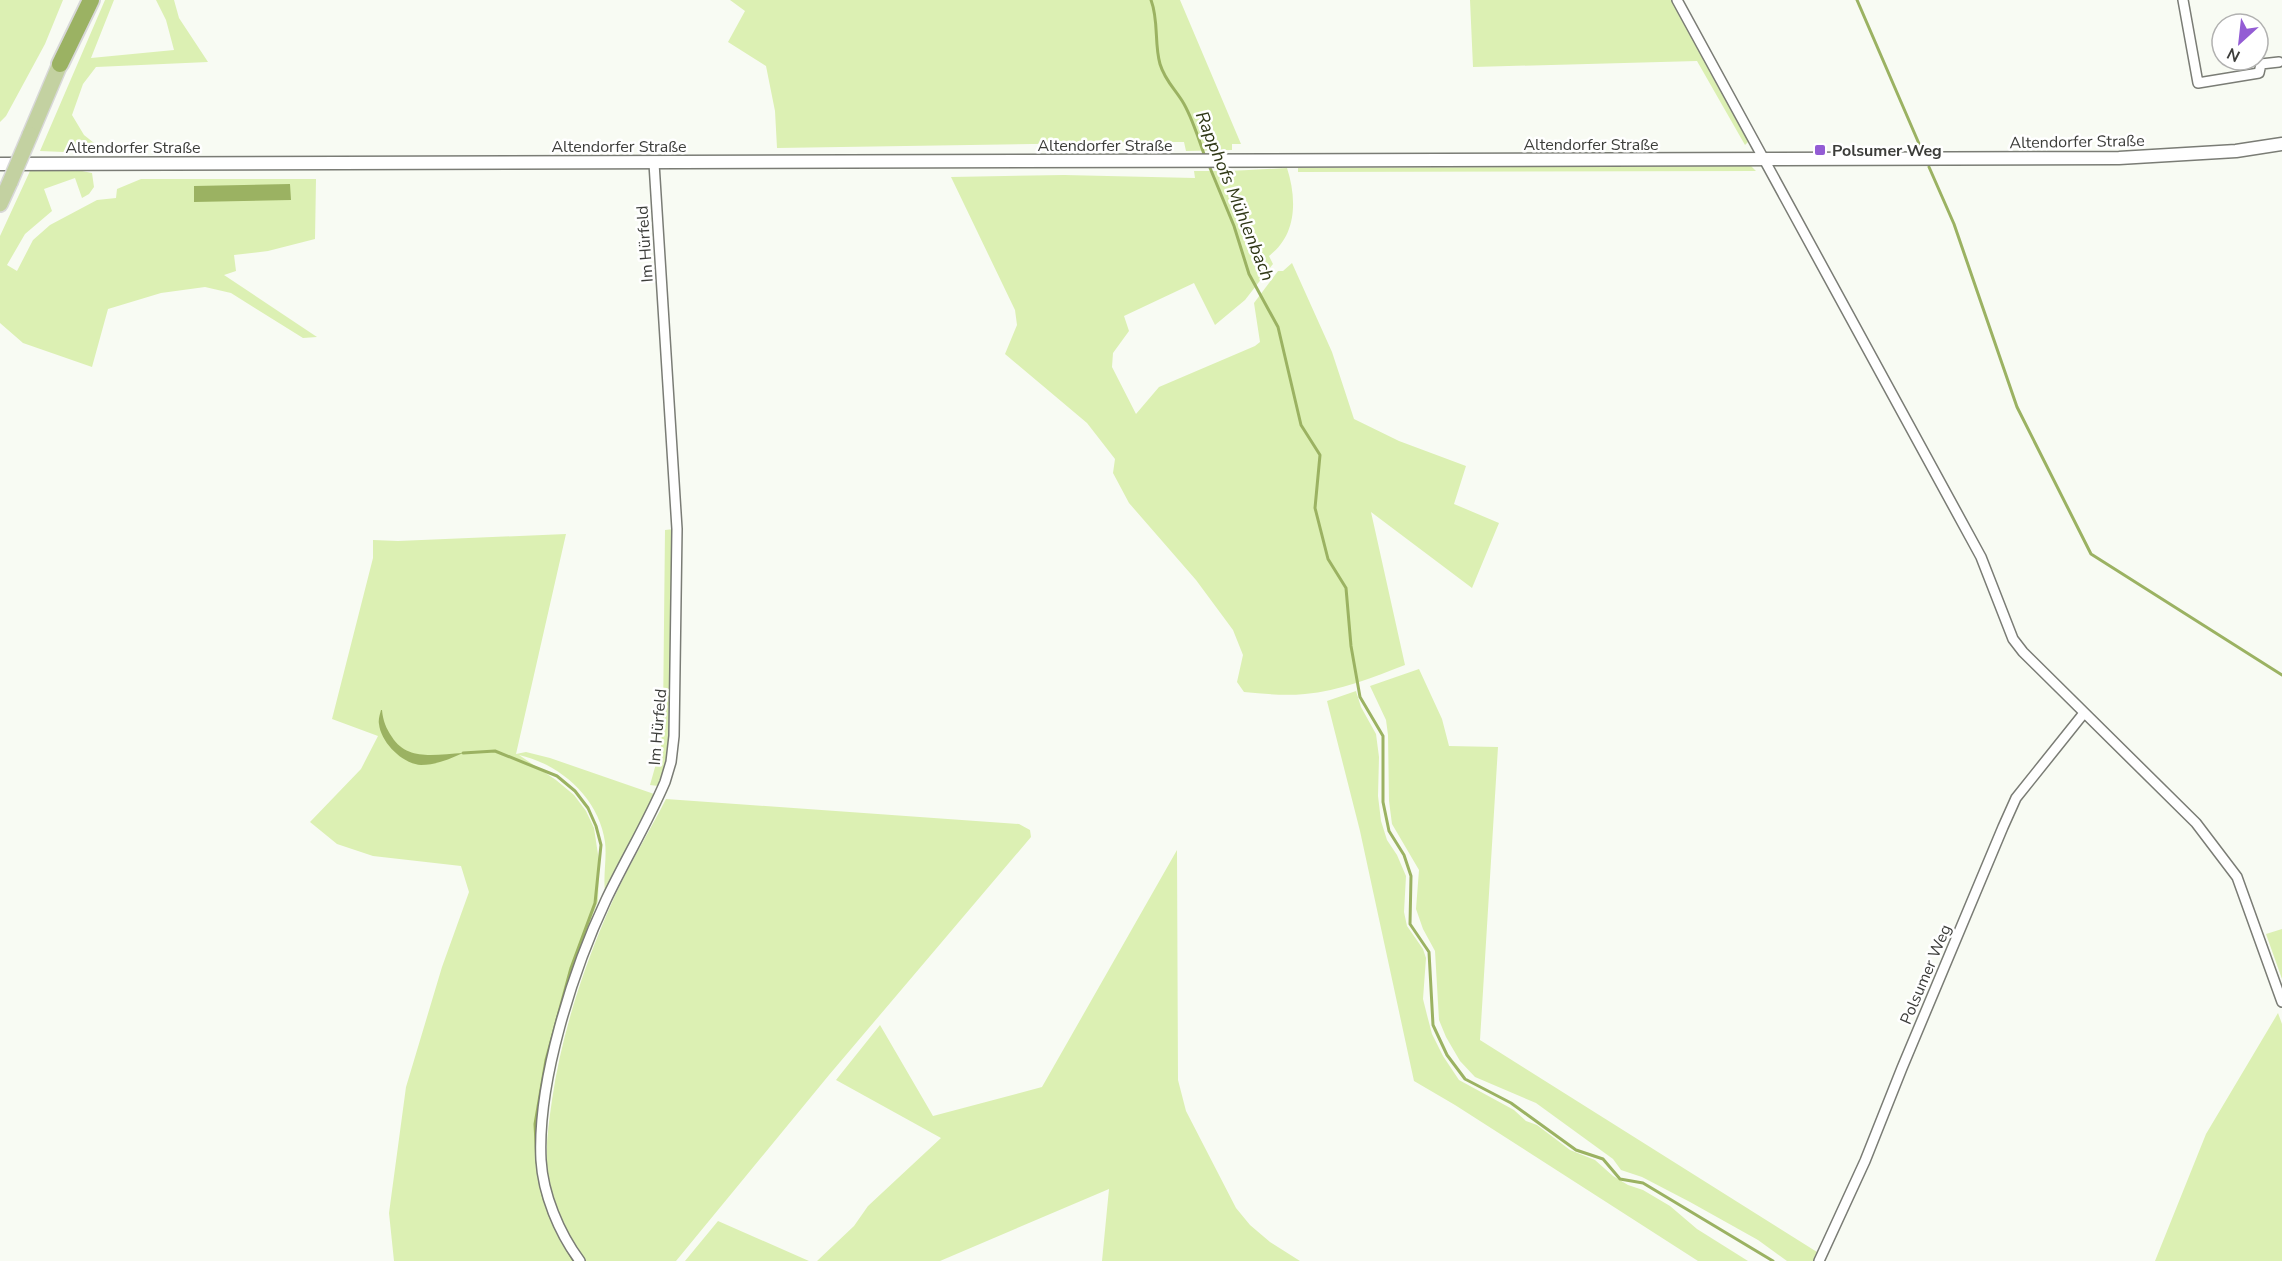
<svg xmlns="http://www.w3.org/2000/svg" width="2282" height="1261" viewBox="0 0 2282 1261" font-family="'Nunito Sans',sans-serif">
<style>
.green{fill:#dcf0b3}
.water{fill:#9bb262}
.lines{fill:none;stroke-linecap:round;stroke-linejoin:round}
.stream{stroke:#9bb262;stroke-width:3}
.minor-casing{stroke:#7a7c75;stroke-width:12}
.tertiary-casing{stroke:#7a7c75;stroke-width:15}
.primary-casing{stroke:#d8d8d8;stroke-width:18}
.motorway-casing{stroke:#d8d8d8;stroke-width:20}
.minor{stroke:#fff;stroke-width:9}
.tertiary{stroke:#fff;stroke-width:12}
.primary{stroke:#c3d1a1;stroke-width:15}
.motorway{stroke:#9bb263;stroke-width:16}
.primary-bridge-casing{stroke:#d8d8d8;stroke-width:18;stroke-linecap:butt}
.primary-bridge{stroke:#c3d1a1;stroke-width:15}
.poi-dot{fill:#935cd4;stroke:#fff;stroke-width:2}
.labels{text-anchor:middle;stroke-width:5;stroke-linejoin:round;paint-order:stroke}
.street-label{font-size:16px;fill:#3c3d3a;stroke:#fff}
.poi-label{font-size:16px;font-weight:bold;fill:#3c3d3a;stroke:#fff;text-anchor:start}
.water-label{font-size:18px;font-style:italic;fill:#2f3816;stroke:#fff}
</style>
<rect width="100%" height="100%" fill="#f8fbf3"/>
<path class="green" d="M0,0H63L45,44L6,116L0,122Z
M105,0H114L91,58L174,50L166,20L156,0H174L179,18L208,62L96,67L83,84L72,115L84,135L94,143L88,153L40,151Z
M730,0H1180L1241,144H1232V150L1186,151L1184,142H1165L777,148L775,111L766,66L728,42L745,11Z
M1470,0H1672L1750,140L1745,145L1697,61L1473,67Z
M1751,166L1756,171L1298,172V168Z
M1287,168C1297,199 1297,235 1269,256L1273,264L1245,300L1215,325L1194,283L1124,316L1129,331L1113,353L1112,367L1136,414L1159,387L1255,346L1260,342L1254,303L1278,271H1283L1292,263L1332,352L1354,419L1399,441L1466,466L1454,504L1499,523L1472,588L1371,512L1405,665C1374,677 1339,691 1305,694C1285,696 1264,694 1244,692L1237,682L1243,655L1233,630L1196,580L1129,503L1113,473L1115,459L1087,423L1005,354L1017,325L1015,310L951,177L1064,175L1195,178L1194,171H1230Z
M30,171H82L92,173L94,187L89,194L82,198L75,178L44,189L52,211L25,234L7,265L17,271L33,240L50,225L97,200L116,198L117,189L141,179H316L315,239L268,251L234,255L236,271L224,275L317,337L303,338L231,293L205,287L161,293L108,309L92,367L23,343L0,323V236Z
M674,529L671,728L668,757L658,786L650,785L661,746L663,717L665,530Z
M566,534L516,754L526,752L550,758L657,795L605,892C603,875 607,858 605,842C599,798 560,764 519,755L556,780L574,795L586,811L594,828L599,861L598,901L569,980L557,1020L547,1067L536,1140L544,1195L576,1261H394L389,1213L406,1087L442,967L469,892L461,866L373,856L337,844L310,822L361,769L378,736L332,719L373,558V540L398,541Z
M1419,669L1442,719L1449,746L1498,747L1480,1040L1817,1252L1813,1261H1787L1758,1240L1690,1202L1642,1177L1621,1170L1613,1159L1536,1103L1475,1077L1460,1061L1446,1037L1439,1020L1435,951L1423,929L1416,909L1419,870L1392,824L1389,801L1388,735L1386,720L1370,686Z
M1356,691L1361,707L1376,734L1379,757L1378,796L1381,821L1387,840L1397,855L1406,876L1404,912L1407,926L1423,949L1426,958L1423,999L1427,1015L1432,1034L1443,1056L1459,1080L1514,1110L1526,1121L1537,1125L1570,1150L1595,1160L1613,1176L1628,1185L1643,1190L1670,1206L1697,1229L1748,1261H1698L1455,1105L1414,1081L1360,831L1327,701Z
M666,799L1019,824L1030,830L1031,837L829,1075L676,1261H584C568,1237 554,1211 549,1182C544,1155 548,1128 552,1100C562,1031 585,963 613,900C629,865 649,832 666,799Z
M1177,850L1178,1080L1186,1111L1236,1208L1250,1225L1270,1242L1300,1261H1102L1109,1189L940,1261H817L854,1226L868,1206L941,1138L836,1080L880,1025L933,1116L1042,1087Z
M2282,929V979L2266,934Z
M2278,1013L2282,1024V1261H2155L2206,1134Z
M718,1221L809,1261H685Z"/>
<path class="water" d="M290,184L291,200L194,202V186Z
M381,710H382C383,721 386,728 392,737C408,762 437,754 463,753C450,759 436,765 421,765C403,764 381,743 379,724C378,720 380,714 381,710Z"/>
<g class="lines">
<path class="stream" d="M1151,0C1159,21 1154,43 1160,64C1165,81 1176,90 1184,104C1193,120 1199,140 1205,157
M1857,0L1920,146
M1208,163L1234,226L1249,274L1278,327L1301,425L1320,455L1315,508L1328,559L1346,588L1351,646L1360,697L1383,736V802L1389,831L1404,855L1411,876L1410,924L1429,952L1433,1025L1447,1055L1465,1079L1511,1103L1576,1150L1603,1159L1620,1179L1643,1183L1773,1261
M1929,167L1954,224L2017,407L2091,554L2282,675
M463,753L495,751L557,776L575,791L588,808L596,826L601,845L595,903L571,968L546,1060L535,1124L537,1163
M540,1182L544,1199
M549,1213L556,1229
M568,1251L574,1261"/>
<g class="minor-casing">
<path id="minor" d="M1677,0L1981,557L2013,639L2023,652L2196,823L2237,877L2282,1002
M2183,0L2198,83L2259,73L2261,64L2279,62
M580,1261C559,1233 543,1194 541,1160C537,1082 573,970 606,900C625,860 648,822 665,782L671,762L674,736L677,529L654,163
M1819,1261L1865,1161L1902,1068L2003,827L2016,798L2084,713"/>
</g>
<g class="tertiary-casing">
<path id="tertiary" d="M0,164L2119,158L2236,151L2282,144"/>
</g>
<g class="primary-casing">
<path id="primary" d="M30,135L60,64
M0,204L10,182"/>
</g>
<g class="motorway-casing">
<path id="motorway" d="M60,64L91,0"/>
</g>
<use href="#minor" class="minor"/>
<use href="#tertiary" class="tertiary"/>
<use href="#primary" class="primary"/>
<use href="#motorway" class="motorway"/>
<g class="primary-bridge-casing">
<path id="primary-bridge" d="M10,182L30,135"/>
</g>
<use href="#primary-bridge" class="primary-bridge"/>
</g>
<rect class="poi-dot" x="1814" y="144" width="12" height="12" rx="3"/>
<g class="labels">
<g class="street-label">
<text transform="translate(2077 141) rotate(-1)" y="6">Altendorfer Straße</text>
<text x="1591" y="150">Altendorfer Straße</text>
<text x="1105" y="151">Altendorfer Straße</text>
<text x="619" y="152">Altendorfer Straße</text>
<text x="133" y="153">Altendorfer Straße</text>
<text transform="translate(644 244) rotate(-94)" y="6">Im Hürfeld</text>
<text transform="translate(657 727) rotate(-85)" y="6">Im Hürfeld</text>
<text transform="translate(1925 974) rotate(-67)" y="6">Polsumer Weg</text>
</g>
<g class="poi-label">
<text x="1832" y="156">Polsumer Weg</text>
</g>
<g class="water-label">
<text transform="translate(1235 196) rotate(68)" y="6">Rapphofs Mühlenbach</text>
</g>
</g>
<g transform="translate(2240 42) rotate(207)"><circle r="28" fill="#ffffff" stroke="#b1b1b0" stroke-width="1.5"/>
<path d="M0-4.5L10 22L0 15L-10 22Z" fill="#935cd4"/>
<text y="-9" font-size="16" font-weight="bold" text-anchor="middle" fill="#3c3d3a">N</text>
</g>
</svg>
